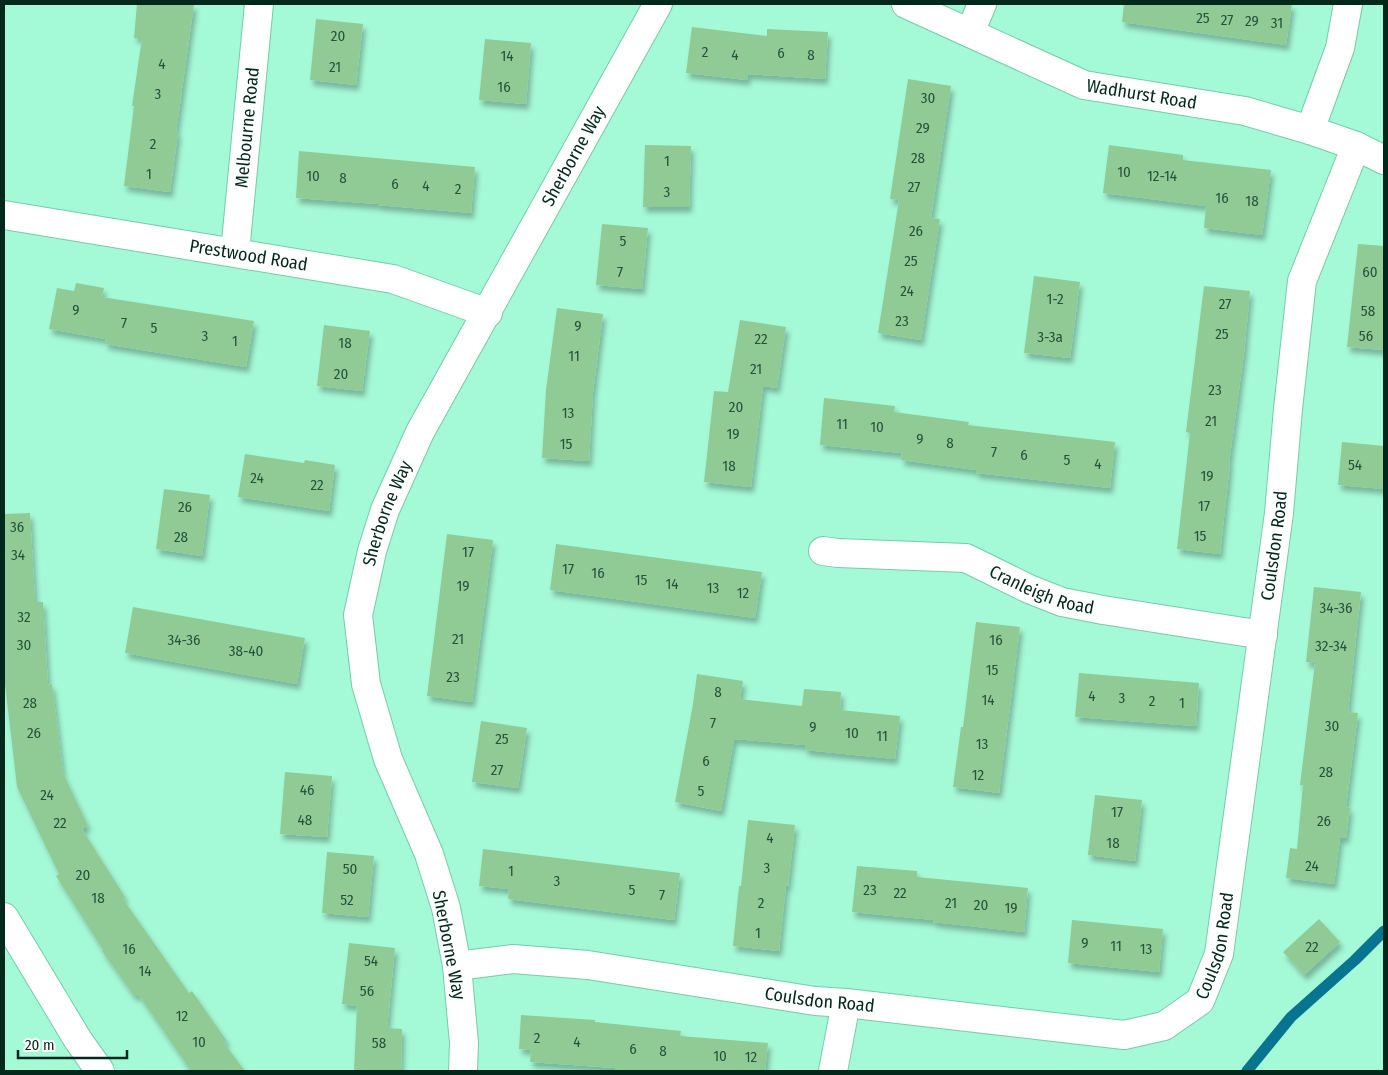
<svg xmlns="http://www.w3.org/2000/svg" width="1388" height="1075" viewBox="0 0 1388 1075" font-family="'Fira Sans Condensed',sans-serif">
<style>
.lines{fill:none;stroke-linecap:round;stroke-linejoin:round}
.stream{stroke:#077590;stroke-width:11}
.building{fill:#90cb95;filter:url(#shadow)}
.minor-casing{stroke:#76cbaa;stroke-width:30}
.minor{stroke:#fff;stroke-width:28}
.labels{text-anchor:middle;stroke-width:4;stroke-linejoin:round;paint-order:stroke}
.number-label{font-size:15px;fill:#26513a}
.street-label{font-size:18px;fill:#02281c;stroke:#fff}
</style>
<defs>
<filter id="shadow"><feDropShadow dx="3" dy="5.5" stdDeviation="2.5" flood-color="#0004"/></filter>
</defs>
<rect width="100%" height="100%" fill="#a4f9d7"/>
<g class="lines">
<path class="stream" d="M1247,1071L1291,1017L1355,960L1384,931"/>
</g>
<path class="building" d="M137,4H194L176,132H178L170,192L124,186L134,106H132L142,38H134Z
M1124,4H1292L1286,45L1122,22Z
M316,19L363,24L356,85L310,80Z
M692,27L767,36V29L828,32L825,79L748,74L747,80L686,73Z
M485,39L531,43L526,104L479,100Z
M908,79L951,86L931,218L940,219L921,340L878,333L899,200L890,199Z
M645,145L691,146L689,207H643Z
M1109,145L1183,155V160L1271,170L1262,235L1204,228L1206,206L1103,193Z
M299,151L475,167L471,213L378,205V204L296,198Z
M602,224L648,228L642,289L596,285Z
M1358,244L1384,246V350L1347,347Z
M1034,276L1080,282L1070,358L1024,353Z
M76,283L104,288L102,297L254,321L246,367L105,344L106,339L49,329L57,288L74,291Z
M1204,286L1250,291L1244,353L1229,463H1230L1220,554L1177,549L1190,433L1186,432Z
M557,308L603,314L593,392L589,461L542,458L546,390Z
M740,320L786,327L777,388L763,386L751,487L704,482L714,391L728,392Z
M324,325L370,331L362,391L317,386Z
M824,398L895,406L894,412L969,422L968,425L1115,442L1110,488L976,473V470L901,460L902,453L820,445Z
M1342,442L1384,446V489L1338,485Z
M245,454L304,463L305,460L335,465L329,511L238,497Z
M164,489L210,495L202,556L156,549Z
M30,513L35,602H43L48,685L52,684L63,773L88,826L82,829L125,897L123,899L189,993L192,991L227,1041L224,1043L245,1071H191L138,994L134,996L102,951L103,950L56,876L59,874L17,787L4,675V514Z
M447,534L493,540L472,702L427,696Z
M556,544L762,572L755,618L550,590Z
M1314,587L1361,592L1348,712L1358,713L1346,807L1350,808L1346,838H1340L1334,884L1286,878L1290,848L1297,849L1303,785H1300L1315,663L1306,662Z
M133,607L305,638L297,684L125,653Z
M976,622L1020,627L999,793L953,787L961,727H963Z
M1079,673L1199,683L1196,726L1075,717Z
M697,674L743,681L740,699L802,706L804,689L841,692L840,710L900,716L895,759L805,750V745L734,739L721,811L675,802L693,704Z
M481,721L527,728L518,788L472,782Z
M285,772L332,776L327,837L280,834Z
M1095,795L1142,800L1135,861L1088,855Z
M748,820L795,825L788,886L786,885L779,951L733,946L739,886H741Z
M483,849L680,873L674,920L508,899L509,889L479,886Z
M327,852L374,856L368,917L322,913Z
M857,866L917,871V877L1028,888L1024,932L933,922L934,920L852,912Z
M1319,919L1340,942L1304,975L1283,952Z
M1072,920L1163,929L1159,972L1068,963Z
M349,943L395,948L387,1028L402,1029L401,1071H354L357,1006L342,1004Z
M521,1015L595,1020V1022L681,1031L680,1036L768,1043L765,1071H615V1068L530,1062L531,1050L519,1049Z"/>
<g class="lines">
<g class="minor-casing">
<g id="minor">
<path id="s1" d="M906,4L1084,85L1245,111L1310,130L1356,146L1384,160"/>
<path d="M970,33L982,4"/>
<path d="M1310,130L1340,48L1348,4"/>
<path id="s2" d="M4,215L393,279L488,313"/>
<path id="s3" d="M235,252L259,4"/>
<path id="s4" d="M823,551L838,553L966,558L1029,589L1062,602L1103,610L1263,635"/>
<path d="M4,917L78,1040L100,1071"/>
<path id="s5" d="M457,966L513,959L588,965L815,1001L846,1003L1124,1035L1164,1026L1200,1001L1219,954L1279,513L1288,409L1302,281L1356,146"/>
<path id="s6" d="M463,1071L464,1043L457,966L446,908L429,854L388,759L366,684L358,615L372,551L385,510L420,432L658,4"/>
<path d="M833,1071L846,1003"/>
</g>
</g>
<use href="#minor" class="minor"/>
</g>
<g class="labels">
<g class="number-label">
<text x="1203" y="23">25</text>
<text x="1227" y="25">27</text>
<text x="1252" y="26">29</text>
<text x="1277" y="28">31</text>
<text x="338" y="41">20</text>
<text x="705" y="57">2</text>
<text x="781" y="58">6</text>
<text x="735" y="60">4</text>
<text x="811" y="60">8</text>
<text x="507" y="61">14</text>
<text x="162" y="69">4</text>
<text x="335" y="72">21</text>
<text x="504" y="92">16</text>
<text x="158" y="99">3</text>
<text x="928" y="103">30</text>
<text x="923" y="133">29</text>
<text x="153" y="149">2</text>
<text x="918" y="163">28</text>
<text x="667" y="166">1</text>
<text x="1124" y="177">10</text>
<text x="149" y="179">1</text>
<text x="313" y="181">10</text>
<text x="1162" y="181">12-14</text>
<text x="343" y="183">8</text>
<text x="395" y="189">6</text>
<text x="426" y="191">4</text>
<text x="914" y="192">27</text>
<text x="458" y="194">2</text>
<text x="667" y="197">3</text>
<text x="1222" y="203">16</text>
<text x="1252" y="206">18</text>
<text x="916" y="236">26</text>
<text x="623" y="246">5</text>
<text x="911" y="266">25</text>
<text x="620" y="277">7</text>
<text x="1370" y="277">60</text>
<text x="907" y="296">24</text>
<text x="1055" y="304">1-2</text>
<text x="1225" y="309">27</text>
<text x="76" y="315">9</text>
<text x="1368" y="316">58</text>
<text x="902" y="326">23</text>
<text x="124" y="328">7</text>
<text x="578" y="331">9</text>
<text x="154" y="333">5</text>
<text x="1222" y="339">25</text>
<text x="205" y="341">3</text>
<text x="1366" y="341">56</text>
<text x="1050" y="342">3-3a</text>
<text x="761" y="344">22</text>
<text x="235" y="346">1</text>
<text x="345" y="348">18</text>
<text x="574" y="361">11</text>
<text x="756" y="374">21</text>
<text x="341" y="379">20</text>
<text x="1215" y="395">23</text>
<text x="736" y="412">20</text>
<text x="568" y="418">13</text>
<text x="1211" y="426">21</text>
<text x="842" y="429">11</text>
<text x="877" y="432">10</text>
<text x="733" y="439">19</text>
<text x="920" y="444">9</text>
<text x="950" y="448">8</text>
<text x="566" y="449">15</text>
<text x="994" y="457">7</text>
<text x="1024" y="460">6</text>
<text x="1067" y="465">5</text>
<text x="1098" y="469">4</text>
<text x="1355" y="470">54</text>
<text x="729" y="471">18</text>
<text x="1207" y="481">19</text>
<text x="257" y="483">24</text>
<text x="317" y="490">22</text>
<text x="1204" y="511">17</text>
<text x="185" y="512">26</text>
<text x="17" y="532">36</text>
<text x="1200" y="541">15</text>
<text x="181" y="542">28</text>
<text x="468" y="557">17</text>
<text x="18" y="560">34</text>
<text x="568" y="574">17</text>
<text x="598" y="578">16</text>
<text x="641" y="585">15</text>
<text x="672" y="589">14</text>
<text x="463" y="591">19</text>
<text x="713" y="593">13</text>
<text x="743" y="598">12</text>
<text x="1336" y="613">34-36</text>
<text x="24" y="622">32</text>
<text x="458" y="644">21</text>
<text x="184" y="645">34-36</text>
<text x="996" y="645">16</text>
<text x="24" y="650">30</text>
<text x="1331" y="651">32-34</text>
<text x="246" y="656">38-40</text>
<text x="992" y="675">15</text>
<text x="453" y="682">23</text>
<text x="718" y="697">8</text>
<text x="1092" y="701">4</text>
<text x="1122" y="703">3</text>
<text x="988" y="705">14</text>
<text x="1152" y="706">2</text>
<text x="30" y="708">28</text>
<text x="1182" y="708">1</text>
<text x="713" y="728">7</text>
<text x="1332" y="731">30</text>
<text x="813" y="732">9</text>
<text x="34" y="738">26</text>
<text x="852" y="738">10</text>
<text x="882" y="741">11</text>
<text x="502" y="744">25</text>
<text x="982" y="749">13</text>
<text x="706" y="766">6</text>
<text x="497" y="775">27</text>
<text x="1326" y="777">28</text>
<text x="978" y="780">12</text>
<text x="307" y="795">46</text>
<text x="701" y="796">5</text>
<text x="47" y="800">24</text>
<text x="1117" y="817">17</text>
<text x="305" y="825">48</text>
<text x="1324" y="826">26</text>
<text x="60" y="828">22</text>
<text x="770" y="843">4</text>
<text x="1113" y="848">18</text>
<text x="1312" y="871">24</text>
<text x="767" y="873">3</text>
<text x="350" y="874">50</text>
<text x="511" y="876">1</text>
<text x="83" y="880">20</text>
<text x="557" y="886">3</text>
<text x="632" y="895">5</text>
<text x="870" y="895">23</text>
<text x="900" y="898">22</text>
<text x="662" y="900">7</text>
<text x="98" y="903">18</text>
<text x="347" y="905">52</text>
<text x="761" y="908">2</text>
<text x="951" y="908">21</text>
<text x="981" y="910">20</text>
<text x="1011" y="913">19</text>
<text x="758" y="938">1</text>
<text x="1085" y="948">9</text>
<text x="1116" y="951">11</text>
<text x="1312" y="952">22</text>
<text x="129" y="954">16</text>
<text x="1146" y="954">13</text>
<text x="371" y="966">54</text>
<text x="145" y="976">14</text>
<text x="367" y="996">56</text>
<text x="182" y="1021">12</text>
<text x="537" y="1043">2</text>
<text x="199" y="1047">10</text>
<text x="577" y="1047">4</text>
<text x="379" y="1048">58</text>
<text x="633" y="1054">6</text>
<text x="663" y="1056">8</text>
<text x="720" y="1061">10</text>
<text x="751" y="1062">12</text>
</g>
<g class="street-label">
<text dy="6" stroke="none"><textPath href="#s1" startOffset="254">Wadhurst Road</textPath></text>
<text dy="6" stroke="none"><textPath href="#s3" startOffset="125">Melbourne Road</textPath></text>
<text dy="6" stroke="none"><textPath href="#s6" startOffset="982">Sherborne Way</textPath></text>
<text dy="6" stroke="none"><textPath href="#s2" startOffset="248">Prestwood Road</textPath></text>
<text dy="6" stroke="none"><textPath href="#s6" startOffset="578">Sherborne Way</textPath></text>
<text dy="6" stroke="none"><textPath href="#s5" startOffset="1220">Coulsdon Road</textPath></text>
<text dy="6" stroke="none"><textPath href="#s4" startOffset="226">Cranleigh Road</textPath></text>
<text dy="6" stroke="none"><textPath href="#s5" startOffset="815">Coulsdon Road</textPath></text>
<text transform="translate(449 945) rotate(79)" y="6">Sherborne Way</text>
<text dy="6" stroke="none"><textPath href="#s5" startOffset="366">Coulsdon Road</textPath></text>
</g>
</g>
<rect width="1388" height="1075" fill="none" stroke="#02281c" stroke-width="10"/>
<path d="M18 1050v8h109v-8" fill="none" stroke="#02281c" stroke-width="2.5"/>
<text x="25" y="1050" font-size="15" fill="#02281c" stroke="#ffffff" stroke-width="4" paint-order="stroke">20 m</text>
</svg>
